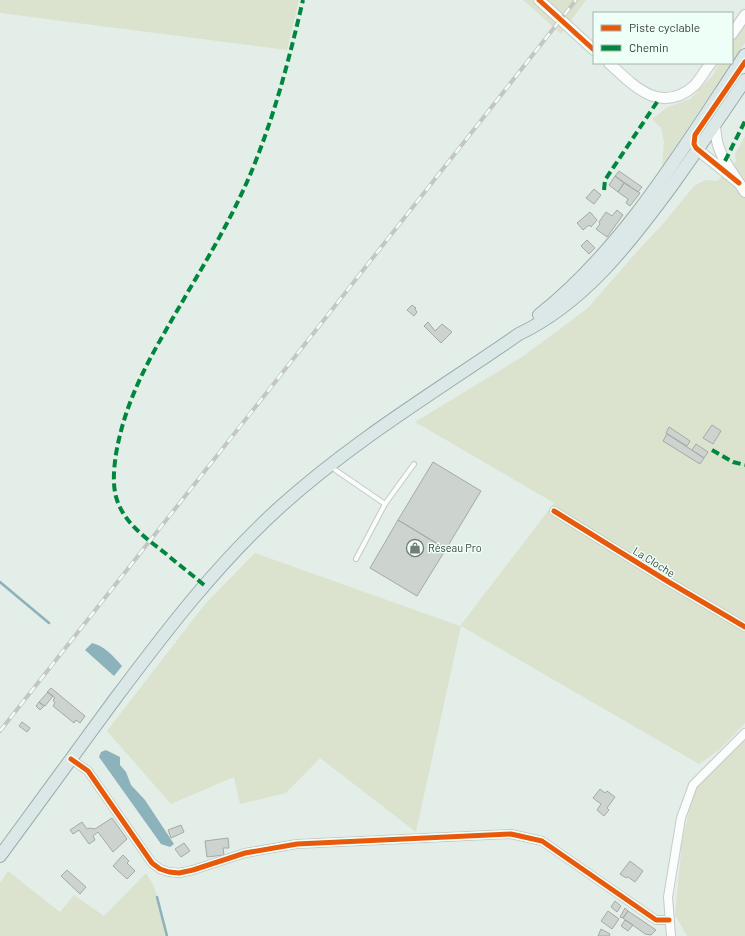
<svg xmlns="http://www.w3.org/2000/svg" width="745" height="936" viewBox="0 0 745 936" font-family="Barlow,sans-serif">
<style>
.green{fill:#dbe2cd}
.water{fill:#8cb2bc}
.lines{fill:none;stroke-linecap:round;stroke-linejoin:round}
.stream{stroke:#8cb2bc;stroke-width:2.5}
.building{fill:#cdd3cf;stroke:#a4aaa6}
.service-casing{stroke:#c4cbc8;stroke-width:6}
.minor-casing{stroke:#c4cbc8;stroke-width:10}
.tertiary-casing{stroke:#c4cbc8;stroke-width:12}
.primary-casing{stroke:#98aeab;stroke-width:14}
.service{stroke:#fbfcfc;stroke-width:4}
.minor{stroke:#fbfcfc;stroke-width:8}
.tertiary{stroke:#fbfcfc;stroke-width:10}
.primary{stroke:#dce8e7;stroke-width:12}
.rail-casing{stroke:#c4c6c4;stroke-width:4}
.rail{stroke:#eefff7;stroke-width:2.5;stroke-dasharray:8;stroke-linecap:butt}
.quiet{stroke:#00873e;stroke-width:4;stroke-dasharray:8 4;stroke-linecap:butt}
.cycleway-casing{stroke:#eefff7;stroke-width:8}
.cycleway{stroke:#e8590c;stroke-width:5}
.labels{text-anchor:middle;stroke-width:3;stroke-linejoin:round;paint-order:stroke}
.poi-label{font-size:11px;fill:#383e3b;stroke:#eefff7;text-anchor:start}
.street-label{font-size:11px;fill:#383e3b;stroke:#eefff7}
</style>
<rect width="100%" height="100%" fill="#e4eee9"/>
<path class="green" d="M0,0H299L287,50L0,13Z
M523,0H586L561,34Z
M745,24V43L732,62V43Z
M719,63H731L662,167L664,142L661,128L652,119L668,107L690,99L713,75Z
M745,136V723L719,750L699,764L461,626L416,832L320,758L286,793L240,804L234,777L171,804L107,731L205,604L255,553L460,626L554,503L415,422L522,357L588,308L641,247L663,224L694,186L705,180L717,181L736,161L735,154Z
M745,735V936H687L675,915L682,841L692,798L698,784Z
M8,871L60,912L74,895L104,916L146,873L154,886L167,936H0V883Z"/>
<path class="water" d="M92,643C105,646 114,657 122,666L114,676L85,650Z
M106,750L120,757V765L126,772L131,785L145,800L174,844L170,847L161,844L99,757L101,752Z"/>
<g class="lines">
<path class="stream" d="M0,582L49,623
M157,897L167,936"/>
</g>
<path class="building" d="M619,171L642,187L638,192L615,176Z
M615,176L624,183L618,192L609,185Z
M624,183L640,193L630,206L626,203L628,199L618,192Z
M594,189L601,195L594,204L586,198Z
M617,210L623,215L607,237L596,229L600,224L599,222L606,212L612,216Z
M590,212L597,220L591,227L589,225L583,230L577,223Z
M587,240L595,248L589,254L581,246Z
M412,305L416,308L415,309L417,312L414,316L407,310Z
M428,322L435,331L442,324L452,332L441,343L424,326Z
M712,425L721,431L713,444L703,438Z
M669,427L690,441L687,446L666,433Z
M667,434L704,458L700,464L663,441Z
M696,444L708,452L704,458L692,450Z
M433,462L481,491L446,549L398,520Z
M398,520L446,549L417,596L370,568Z
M51,688L85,716L80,723L76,720L74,723L53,706L55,703L53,700L55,698L47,692Z
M48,692L53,696L45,706L39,702Z
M39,702L44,706L40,710L36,706Z
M22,722L30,728L27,732L19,726Z
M600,789L605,793L607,791L615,797L607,808L609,810L604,816L597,810L601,804L593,798Z
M112,818L127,839L113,852L98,832L93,836L95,840L89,844L79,830L73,834L70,830L82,822L87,829L90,828L95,829Z
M181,825L184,832L171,838L168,830Z
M228,838L229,848H223L224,855L207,857L205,841Z
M184,843L190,851L181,857L175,849Z
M123,855L129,861L127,863L135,871L127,879L113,866Z
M630,861L643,871L635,882L628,877L626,878L620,874Z
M67,870L86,887L80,894L61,876Z
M615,901L621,906L617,912L611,907Z
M625,908L628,911L623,918L620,917Z
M608,911L619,919L612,929L601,921Z
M628,911L656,930L651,935L645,934L623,918Z
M625,920L633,925L628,931L621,926Z
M601,929L610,934L609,936H598Z"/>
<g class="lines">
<g class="service-casing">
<path id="service" d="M331,467L385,504
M356,559L385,504L414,464"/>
</g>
<g class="minor-casing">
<path id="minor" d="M554,511L667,581L745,627
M71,759L88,771L152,863L160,869L169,872L179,873L193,870L245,853L297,844L511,834L542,841L656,920H669
M671,936L668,897L681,818L693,785L745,733"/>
</g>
<g class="tertiary-casing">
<path id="tertiary" d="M539,0L594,50
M732,34L745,15
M609,63C634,86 660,115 694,86C700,80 705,70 711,63
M715,125C716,133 716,141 719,148C724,164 736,177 745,192
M694,144L698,150L739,183"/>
</g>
<g class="primary-casing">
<path id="primary" d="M539,315C625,247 685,145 745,55
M0,856C38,804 77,751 115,699C166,631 217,564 280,507C354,440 438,390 519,334C584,303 629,244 671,187C696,152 721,116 745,80"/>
</g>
<use href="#service" class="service"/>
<use href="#minor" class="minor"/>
<use href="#tertiary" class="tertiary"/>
<use href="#primary" class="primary"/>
<g class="rail-casing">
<path id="rail" d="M0,731L576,0"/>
</g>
<use href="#rail" class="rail"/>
<path class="quiet" d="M725,161L745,121
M604,190L605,180L659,99
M712,450L733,462L745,465
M204,585C191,574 178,564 165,553C146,538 125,524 117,500C112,485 114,468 116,454C127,390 158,345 189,290C211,253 233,215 250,175C274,118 289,60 303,0"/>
<g class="cycleway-casing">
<path id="cycleway" d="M539,0L594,50
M739,183L696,148L694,144L695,135L745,62
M554,511L667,581L745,627
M71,759L88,771L152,863L160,869L169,872L179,873L193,870L245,853L297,844L511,834L542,841L656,920H669"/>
</g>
<use href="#cycleway" class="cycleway"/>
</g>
<defs>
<g id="shop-ring" transform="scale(0.9)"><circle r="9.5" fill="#eefff7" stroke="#747c78" stroke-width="1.5"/><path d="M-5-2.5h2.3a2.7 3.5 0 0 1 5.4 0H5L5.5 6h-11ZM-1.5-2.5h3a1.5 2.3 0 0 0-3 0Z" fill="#747c78"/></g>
</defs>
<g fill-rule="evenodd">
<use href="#shop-ring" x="415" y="548"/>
</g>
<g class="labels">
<g class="poi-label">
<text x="428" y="552">Réseau Pro</text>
</g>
<g class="street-label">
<text transform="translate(654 562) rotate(32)" y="4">La Cloche</text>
</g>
</g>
<rect x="593" y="12" width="140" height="52" fill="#eefff7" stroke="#a5b2ac"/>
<rect x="601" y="25" width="20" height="6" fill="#e8590c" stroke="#a5b2ac"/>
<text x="629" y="32" font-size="12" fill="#383e3b">Piste cyclable</text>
<rect x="601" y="45" width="20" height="6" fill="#00873e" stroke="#a5b2ac"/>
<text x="629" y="52" font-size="12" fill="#383e3b">Chemin</text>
</svg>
